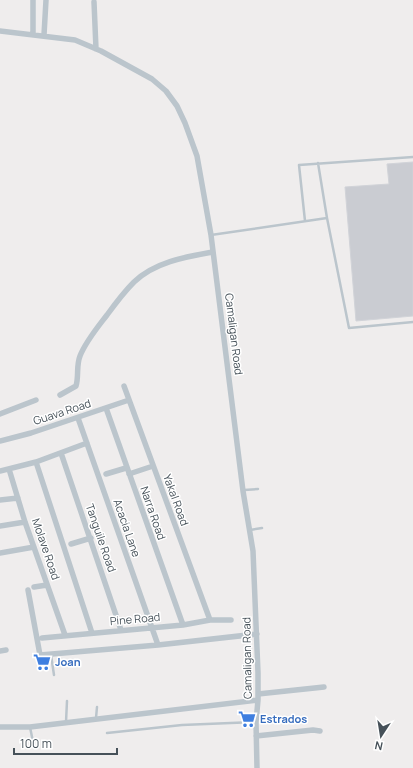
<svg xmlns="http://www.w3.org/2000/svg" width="413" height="768" viewBox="0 0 413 768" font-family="Manrope,sans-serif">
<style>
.building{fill:#caccd2;stroke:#d1d3d8}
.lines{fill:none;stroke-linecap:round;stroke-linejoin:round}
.lane{stroke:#bbc5cc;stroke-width:2.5}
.street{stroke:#bbc5cc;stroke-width:5.5}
.labels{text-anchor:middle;stroke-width:3;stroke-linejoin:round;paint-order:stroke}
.street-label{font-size:11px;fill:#465159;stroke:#fff}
.shop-label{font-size:11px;font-weight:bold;fill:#366cbe;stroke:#fff;text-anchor:start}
</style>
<rect width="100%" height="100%" fill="#efeded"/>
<path class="building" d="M413,162V316L356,321L345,187L389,184L387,164Z"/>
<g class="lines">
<path class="lane" d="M318,163L327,218L349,328L413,322
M305,221L299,165L413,157
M211,235L327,218
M244,490L258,489
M250,530L262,528
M51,655L54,675
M96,718L97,707
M66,722L67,701
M30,727L33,742
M107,733L182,725L255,722"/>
<path class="street" d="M94,2L96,49
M0,31L75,40L101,51L152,79L166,91L177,106L185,123L197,156L211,235L243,491L253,551L258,673V700L256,722L257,768
M33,34V0
M44,35L46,0
M124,386L210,620
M60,395L76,386C79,376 76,366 80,356C86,341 97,328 107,315C115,304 124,292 134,282C155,262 185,257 213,252
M106,408L183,625
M0,414L36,400
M78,418L158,645
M0,441L31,433L129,400
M61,453L121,630
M36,462L92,633
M9,469L25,522L65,635
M0,471L36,462L87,443
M106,474L126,468
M129,474L153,466
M0,500L18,498
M0,526L25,522
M71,544L91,538
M0,553L34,547
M34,587L47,585
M28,590L40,655L158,645L257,634
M42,638L183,625L210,620H231
M0,651L6,650
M258,694L324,687
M0,727H30L258,700
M256,736L313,730L320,731"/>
</g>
<defs>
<g id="supermarket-bare" transform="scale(1.38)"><path d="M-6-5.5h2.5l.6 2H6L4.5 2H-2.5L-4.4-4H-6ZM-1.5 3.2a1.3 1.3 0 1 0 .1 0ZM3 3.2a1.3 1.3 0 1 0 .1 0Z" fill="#3f7fe0" stroke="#fff" stroke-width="2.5" paint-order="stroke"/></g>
</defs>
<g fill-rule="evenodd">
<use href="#supermarket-bare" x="42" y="662"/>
<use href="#supermarket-bare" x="247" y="719"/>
</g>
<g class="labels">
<g class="street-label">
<text transform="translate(234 334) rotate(83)" y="4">Camaligan Road</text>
<text transform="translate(62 412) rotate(-18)" y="4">Guava Road</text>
<text transform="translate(176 500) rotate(70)" y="4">Yakal Road</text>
<text transform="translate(153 513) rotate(71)" y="4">Narra Road</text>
<text transform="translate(127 528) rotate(71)" y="4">Acacia Lane</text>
<text transform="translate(101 538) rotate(71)" y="4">Tanguile Road</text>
<text transform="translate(46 549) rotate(71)" y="4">Molave Road</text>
<text transform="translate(135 619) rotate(-5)" y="4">Pine Road</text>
<text transform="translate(247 658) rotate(-91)" y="4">Camaligan Road</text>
</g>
<g class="shop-label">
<text x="55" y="666">Joan</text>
<text x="260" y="723">Estrados</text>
</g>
</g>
<g transform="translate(381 736) rotate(192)" stroke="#ffffff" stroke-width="3" paint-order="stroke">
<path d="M0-3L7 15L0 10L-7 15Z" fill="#465159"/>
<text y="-6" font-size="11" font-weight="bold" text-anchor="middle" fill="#465159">N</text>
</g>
<path d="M14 748v6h103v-6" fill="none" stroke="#465159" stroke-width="2"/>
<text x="20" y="748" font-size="12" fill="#465159" stroke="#ffffff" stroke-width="3" paint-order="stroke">100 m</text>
</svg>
